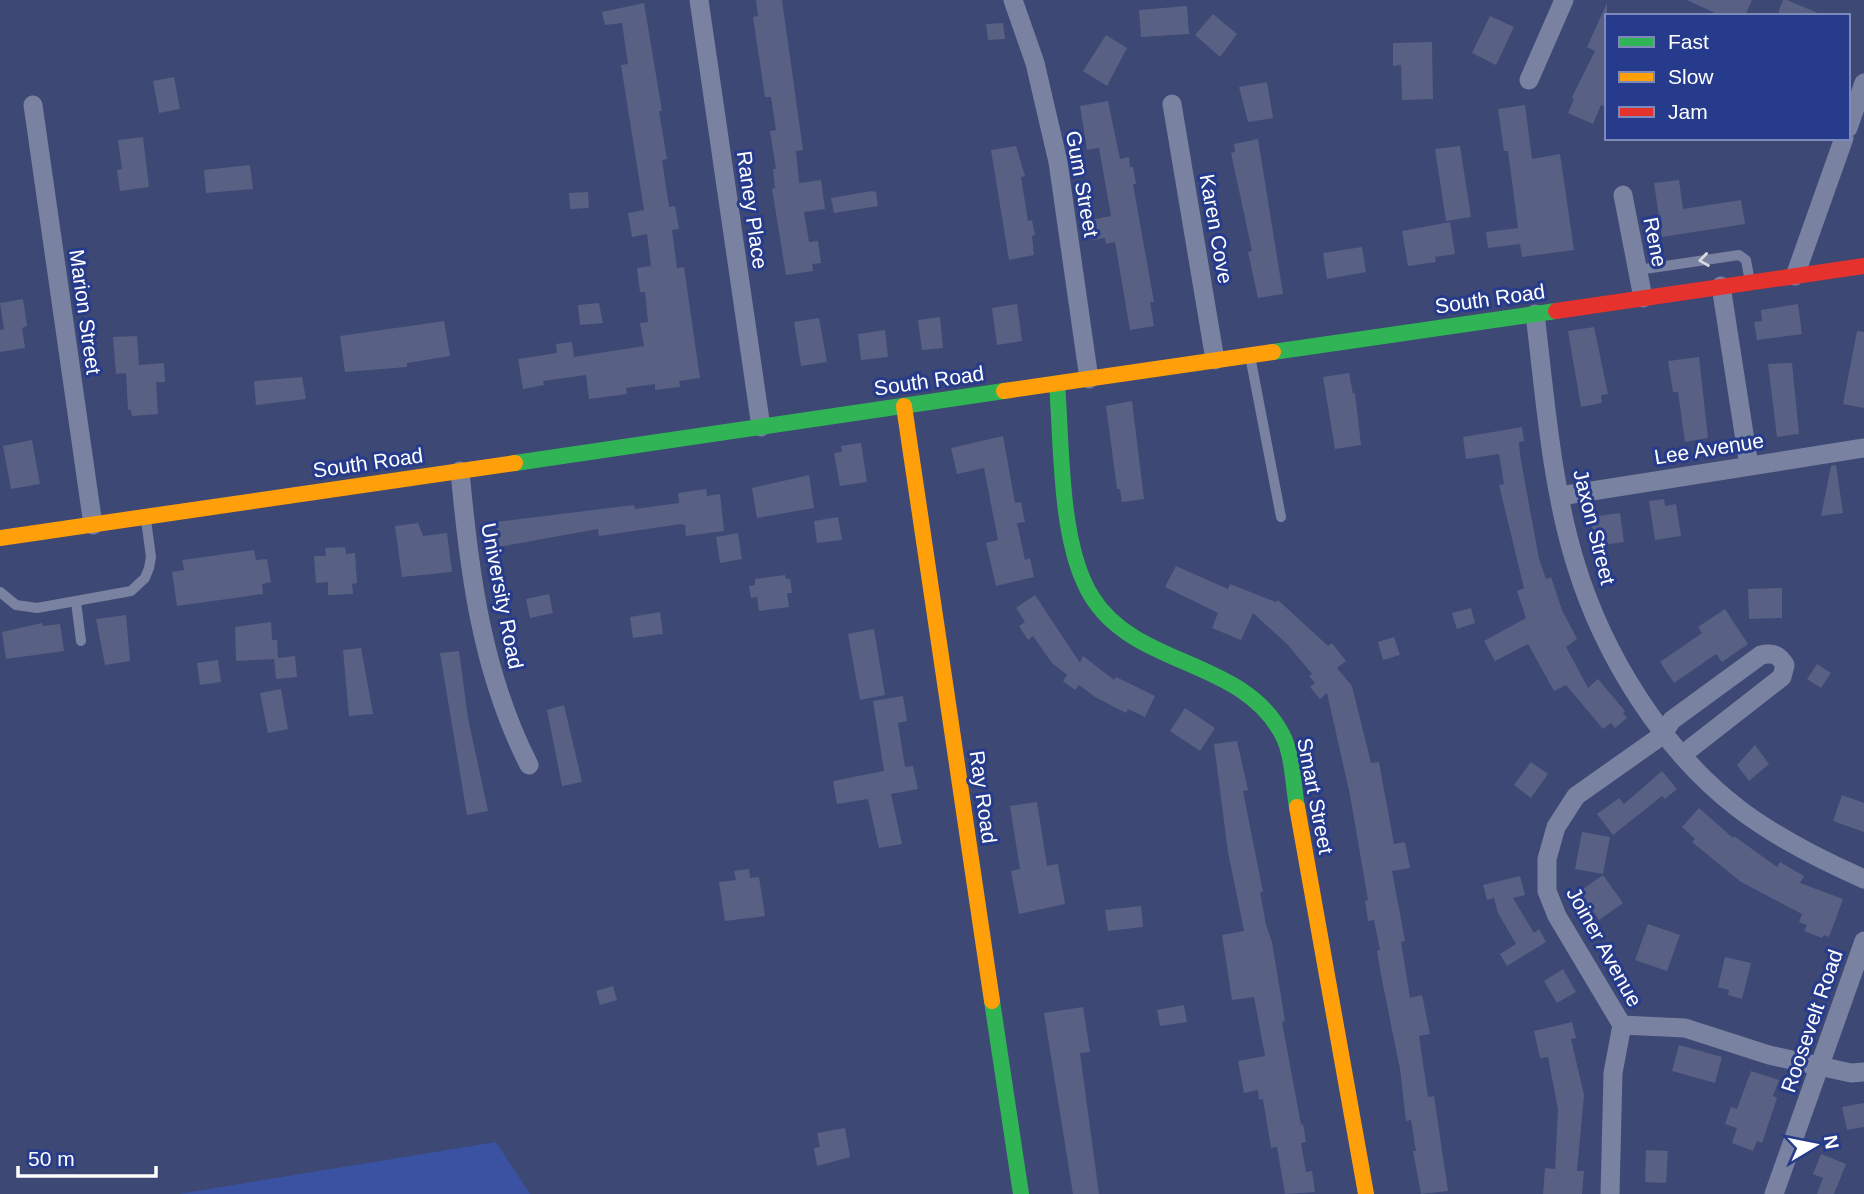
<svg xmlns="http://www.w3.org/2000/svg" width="1864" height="1194" viewBox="0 0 1864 1194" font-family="Helvetica,sans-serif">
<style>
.green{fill:#3a52a1}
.building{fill:#586184}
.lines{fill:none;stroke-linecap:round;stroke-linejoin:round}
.lane{stroke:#7982a0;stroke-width:10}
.street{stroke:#7982a0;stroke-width:19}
.fast{stroke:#30b455;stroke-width:16}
.slow{stroke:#ff9f0a;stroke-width:16}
.jam{stroke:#e5322d;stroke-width:16}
.oneway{stroke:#d7dae2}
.labels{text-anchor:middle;stroke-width:6;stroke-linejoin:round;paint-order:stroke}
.street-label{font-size:21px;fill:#fff;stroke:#263b8b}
</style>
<rect width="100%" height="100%" fill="#3d4874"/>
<path class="green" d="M496,1142L530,1194H178Z"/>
<path class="building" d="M756,0H782L803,150L796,151L799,183L821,180L825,209L804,212L809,242L818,241L821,263L812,264L813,271L786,275L772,189L775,188L773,169H776L770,131L776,130L771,97H765L753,17L758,16Z
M1687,0H1752L1745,16H1722Z
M1783,0H1787L1825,16H1777Z
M644,3L662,111H659L667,159L662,160L669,207L675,206L679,229L672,230L677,268L684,267L700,378L679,381L680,387L655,390V384L626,388L627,394L589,399L586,375L543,381L544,385L523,389L518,359L557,353L556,344L572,342L574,357L644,346L640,323L648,322L645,292H640L637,268L651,266L647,234L632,237L628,213L644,210L621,65L628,64L622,23L605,25L602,12Z
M1607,3V107L1601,105L1593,124L1568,113L1574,99L1572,97L1595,51L1587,47Z
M1187,6L1189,34L1141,37L1139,10Z
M1213,14L1237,34L1220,57L1195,35Z
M1490,16L1514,27L1496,65L1472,53Z
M1003,23L1005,39L988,40L986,24Z
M1106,35L1127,48L1107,86L1083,71Z
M1432,42L1433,99L1402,100L1401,65L1393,66V43Z
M174,77L180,109L159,113L153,81Z
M1267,82L1273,118L1248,122L1239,87Z
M1108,101L1120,159L1129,157L1130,167H1133L1136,184H1133L1154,302H1150L1154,326L1130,330L1115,242L1106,244L1105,238L1093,240L1090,220L1111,216L1099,148L1087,150L1080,106Z
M1525,105L1532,159L1560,154L1574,250L1522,257L1520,244L1488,248L1486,232L1518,228L1508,151H1504L1498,109Z
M143,137L149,187L120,191L117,170L122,169L118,140Z
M1258,139L1283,294L1258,298L1248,252L1252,251L1231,153L1235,152L1234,144Z
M1016,146L1025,176L1021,177L1028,221L1032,220L1035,235L1032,236L1034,255L1009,260L991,150Z
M1460,146L1471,217L1446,221L1435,149Z
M250,165L253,189L206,193L204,170Z
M1679,180L1683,209L1741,200L1745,224L1662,237L1654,183Z
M872,191L876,192L878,206L834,213L831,198Z
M588,192L589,208L570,209L569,193Z
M1450,222L1455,254L1435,257L1436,262L1408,266L1402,231Z
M1362,247L1366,272L1327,279L1323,253Z
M23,299L27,326L22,328L25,348L0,352V330L4,329L0,303Z
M599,303L603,323L580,325L578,305Z
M1017,304L1022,341L997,345L992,308Z
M1798,304L1802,334L1757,340L1754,322L1762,321L1761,310Z
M940,317L943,348L922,350L918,320Z
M819,318L827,362L801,366L794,322Z
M444,321L450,356L407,363V367L345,372L340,336Z
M1594,327L1608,394L1601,395L1602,403L1581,407L1568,331Z
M885,330L888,357L861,360L858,334Z
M1857,331L1864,332V408L1843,404Z
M137,336L139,365L164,363L165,382H156L158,414L132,416L131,410H128L126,373L116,374L113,337Z
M1699,357L1708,438L1685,442L1678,392H1673L1668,361Z
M1792,363L1799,434L1777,437L1768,364Z
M1349,373L1353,394L1355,393L1361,445L1335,449L1323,377Z
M302,377L306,399L256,405L254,381Z
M1132,401L1144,499L1122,502L1120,489H1117L1106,406Z
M1522,427L1524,441L1519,442L1520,455L1539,559L1546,579L1551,577L1562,610L1577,639L1566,647L1588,688L1598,679L1625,711L1623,713L1627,718L1615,728L1611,723L1603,729L1566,685L1554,691L1528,644L1495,661L1484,641L1526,618L1517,591L1524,588L1499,485L1504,484L1499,454L1466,459L1463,437Z
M1003,436L1015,503L1021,502L1025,522L1017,523L1025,560L1030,558L1034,577L996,586L986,543L998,540L984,468L957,474L951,448Z
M32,440L40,484L11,489L3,446Z
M861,443L867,482L840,486L834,453L842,452L841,446Z
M1836,465L1843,513L1821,516L1831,466Z
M809,475L814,508L757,518L752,488Z
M706,489L707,496L720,494L724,531L686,536L685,525L681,524L599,536L598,529L499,547L496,522L634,505L635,509L679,503L678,493Z
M1664,499L1665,506L1676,504L1681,536L1655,540L1649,501Z
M1620,513L1624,542L1595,546L1592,526L1599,525L1598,516Z
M838,517L842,540L817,543L814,521Z
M418,523L423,536L447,533L452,572L402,577L395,526Z
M738,533L742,559L720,563L716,537Z
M345,547L346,554L355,553L357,583L352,584L353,594L328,595V582L316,583L314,556H326L325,548Z
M254,550L256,560L267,559L271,582L262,584L263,594L177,606L172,572L184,570L182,560Z
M1176,566L1228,589L1230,584L1276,602L1278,600L1328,646L1332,643L1346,661L1337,668L1352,686L1371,763L1379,762L1394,844L1405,842L1410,868L1392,871L1405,941L1401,942L1410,998L1422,995L1430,1034L1419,1036L1428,1097L1434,1096L1448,1191L1421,1194L1413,1151H1416L1411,1120L1406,1121L1400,1069L1381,975L1377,951L1380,950L1374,920L1368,921L1365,901L1368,900L1350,795L1327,693L1320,699L1310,687L1315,683L1309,676L1312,674L1288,645L1253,613L1241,640L1212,628L1218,613L1165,587Z
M785,575L786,579H790L792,593H787L789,607L759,611L757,597L751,598L749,586L755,585V579Z
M1782,588V618L1749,619L1748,589Z
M549,594L553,613L530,618L526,599Z
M1035,595L1080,663L1083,656L1114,680L1116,677L1155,696L1145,717L1128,709L1126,713L1095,697L1079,685L1075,690L1063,681L1067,675L1052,663L1033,636L1028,640L1019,626L1025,622L1016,608Z
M1471,608L1475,623L1457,629L1452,613Z
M1725,609L1748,644L1722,662L1716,654L1674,683L1660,662L1702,633L1698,627Z
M660,612L663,634L633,638L630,617Z
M126,615L130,661L105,665L96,619Z
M271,622L272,640H277L278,658L295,656L297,677L276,679L274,659L236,661L235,627Z
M42,623L43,626L60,624L64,651L6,659L2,632Z
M874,629L885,695L860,700L848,634Z
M1394,637L1400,655L1383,660L1378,642Z
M361,648L373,714L349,716L343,650Z
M459,651L468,718L488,811L467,815L440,653Z
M218,660L221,682L200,685L197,663Z
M1817,664L1831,673L1821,688L1807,679Z
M281,689L288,729L268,733L260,693Z
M903,696L907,721L898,723L905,767L913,766L918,789L891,794L902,844L879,848L868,799L837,804L833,781L884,771L873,701Z
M564,705L582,782L562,786L547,710Z
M1185,708L1215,728L1200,751L1170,731Z
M1237,741L1248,790L1243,791L1263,892H1260L1266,925L1272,942L1285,1021L1282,1022L1301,1125L1303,1124L1306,1142L1301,1143L1306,1172L1312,1171L1315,1192L1285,1194L1277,1147L1271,1148L1263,1099L1259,1100L1258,1090L1244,1093L1238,1061L1265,1056L1254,997L1232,1000L1222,935L1244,931L1228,852L1214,744Z
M1755,745L1769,764L1749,781L1737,765Z
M1531,762L1548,774L1531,798L1514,785Z
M1662,771L1677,789L1665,799L1662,796L1613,835L1597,814L1619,798L1624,804Z
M1842,795L1864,803V832L1833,821Z
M1037,802L1047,866L1058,864L1065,904L1019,914L1011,871L1020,869L1010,806Z
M1699,808L1733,838L1734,836L1777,867L1780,862L1804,876L1800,883L1843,899L1829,937L1824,935L1822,938L1804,931L1807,925L1799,922L1802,914L1741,882L1692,842L1695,839L1682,827Z
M1582,832L1610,837L1603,874L1575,869Z
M749,869L750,878L759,877L765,916L725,921L719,882L736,880L734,871Z
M1603,875L1623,903L1599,920L1580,891Z
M1520,876L1525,895L1513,898L1534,933L1539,929L1546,942L1507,966L1500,954L1516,944L1498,913L1494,898L1487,900L1483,885Z
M1141,906L1143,927L1108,931L1105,910Z
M1648,924L1680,935L1667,971L1635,960Z
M1725,957L1751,963L1742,999L1728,995L1729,990L1718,987Z
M1563,969L1576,992L1557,1003L1544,981Z
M613,986L617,1000L600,1005L596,991Z
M1184,1005L1187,1022L1160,1026L1157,1010Z
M1083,1007L1090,1052L1080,1053L1099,1194H1073L1044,1013Z
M1572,1022L1576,1038L1571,1039L1584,1095L1577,1171H1584L1582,1194H1543L1545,1168L1555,1169L1558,1109L1548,1057L1540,1058L1534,1031Z
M1679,1045L1722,1057L1715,1083L1672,1071Z
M1751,1071L1779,1080L1773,1096L1777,1098L1762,1143L1757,1141L1753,1151L1732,1143L1737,1128L1725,1124L1731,1107L1737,1109Z
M1864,1103V1127L1847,1130L1842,1107Z
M845,1128L850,1157L817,1166L814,1148L820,1147L817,1133Z
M1646,1150L1668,1151L1666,1183L1645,1182Z
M1821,1154L1846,1164L1834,1194H1817L1823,1178L1813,1174Z"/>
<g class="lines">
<path class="lane" d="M1638,270L1739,255L1746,260L1750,282
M1250,356L1281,517
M0,592L16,605L37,608L131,591L145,578L149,568L151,557L146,520
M76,602L81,641"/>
<path class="street" d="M699,0L761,427
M1013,0L1035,63L1058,162L1089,379
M1529,80L1564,0
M1172,104L1215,360
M33,105L93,525
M1848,128L1864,83
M1623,195L1643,298
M1795,276L1844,138
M1721,286L1749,466
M1535,314C1545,396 1551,485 1576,565C1604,656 1663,751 1739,809C1777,838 1821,860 1864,879
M460,471C469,572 482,673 529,765
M1560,496L1864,448
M1622,1025L1685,1028L1769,1055L1851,1073L1864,1072
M1610,1194L1613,1073L1622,1025L1557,916L1547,891V859L1556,827L1576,796L1661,736L1672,720L1761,655C1773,652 1779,655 1785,665L1782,677L1682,755
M1774,1194L1864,941"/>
<path class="fast" d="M1273,352L1556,311
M1057,384C1062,446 1059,545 1092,597C1136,668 1242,658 1282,734C1293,754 1293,786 1297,807
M515,463L1004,391
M992,1001L1021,1194"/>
<path class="slow" d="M1004,391L1273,352
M904,406L992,1001
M0,538L515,463
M1297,807L1366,1194"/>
<path class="jam" d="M1556,311L1864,266"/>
</g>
<defs><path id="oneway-chevron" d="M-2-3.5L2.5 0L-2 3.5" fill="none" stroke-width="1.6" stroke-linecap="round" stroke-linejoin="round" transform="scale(1.75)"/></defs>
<use class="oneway" href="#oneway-chevron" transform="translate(1704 260) rotate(172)"/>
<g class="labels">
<g class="street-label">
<text transform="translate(1082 184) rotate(80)" y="7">Gum Street</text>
<text transform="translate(752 210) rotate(82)" y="7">Raney Place</text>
<text transform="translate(1216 229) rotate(80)" y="7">Karen Cove</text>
<text transform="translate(1655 242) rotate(79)" y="7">Rene</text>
<text transform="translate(1490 299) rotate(-8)" y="7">South Road</text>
<text transform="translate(85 312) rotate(82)" y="7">Marion Street</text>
<text transform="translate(929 381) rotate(-8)" y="7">South Road</text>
<text transform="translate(1709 449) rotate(-9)" y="7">Lee Avenue</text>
<text transform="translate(368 463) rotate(-8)" y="7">South Road</text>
<text transform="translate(1594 527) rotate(76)" y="7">Jaxon Street</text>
<text transform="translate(502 596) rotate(79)" y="7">University Road</text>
<text transform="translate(1315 796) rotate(79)" y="7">Smart Street</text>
<text transform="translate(983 797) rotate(82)" y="7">Ray Road</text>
<text transform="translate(1604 947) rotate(61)" y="7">Joiner Avenue</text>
<text transform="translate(1812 1021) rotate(-71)" y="7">Roosevelt Road</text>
</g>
</g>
<rect x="1605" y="14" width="245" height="126" fill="#263b8b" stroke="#7d89b9" stroke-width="2"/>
<rect x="1619" y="37" width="35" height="10" fill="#30b455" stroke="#7d89b9" stroke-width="2"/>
<text x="1668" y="49" font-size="21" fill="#ffffff">Fast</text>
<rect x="1619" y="72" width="35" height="10" fill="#ff9f0a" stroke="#7d89b9" stroke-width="2"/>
<text x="1668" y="84" font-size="21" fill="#ffffff">Slow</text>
<rect x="1619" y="107" width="35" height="10" fill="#e5322d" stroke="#7d89b9" stroke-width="2"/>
<text x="1668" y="119" font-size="21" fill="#ffffff">Jam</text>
<g transform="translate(1815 1145) rotate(80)" stroke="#263b8b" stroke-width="5" paint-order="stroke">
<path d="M0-5L12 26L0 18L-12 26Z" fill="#ffffff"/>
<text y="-10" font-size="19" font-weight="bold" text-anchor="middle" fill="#ffffff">N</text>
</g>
<path d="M18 1166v10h138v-10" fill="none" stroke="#ffffff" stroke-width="3.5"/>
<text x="28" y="1166" font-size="21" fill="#ffffff" stroke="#263b8b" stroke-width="5" paint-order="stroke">50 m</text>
</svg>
